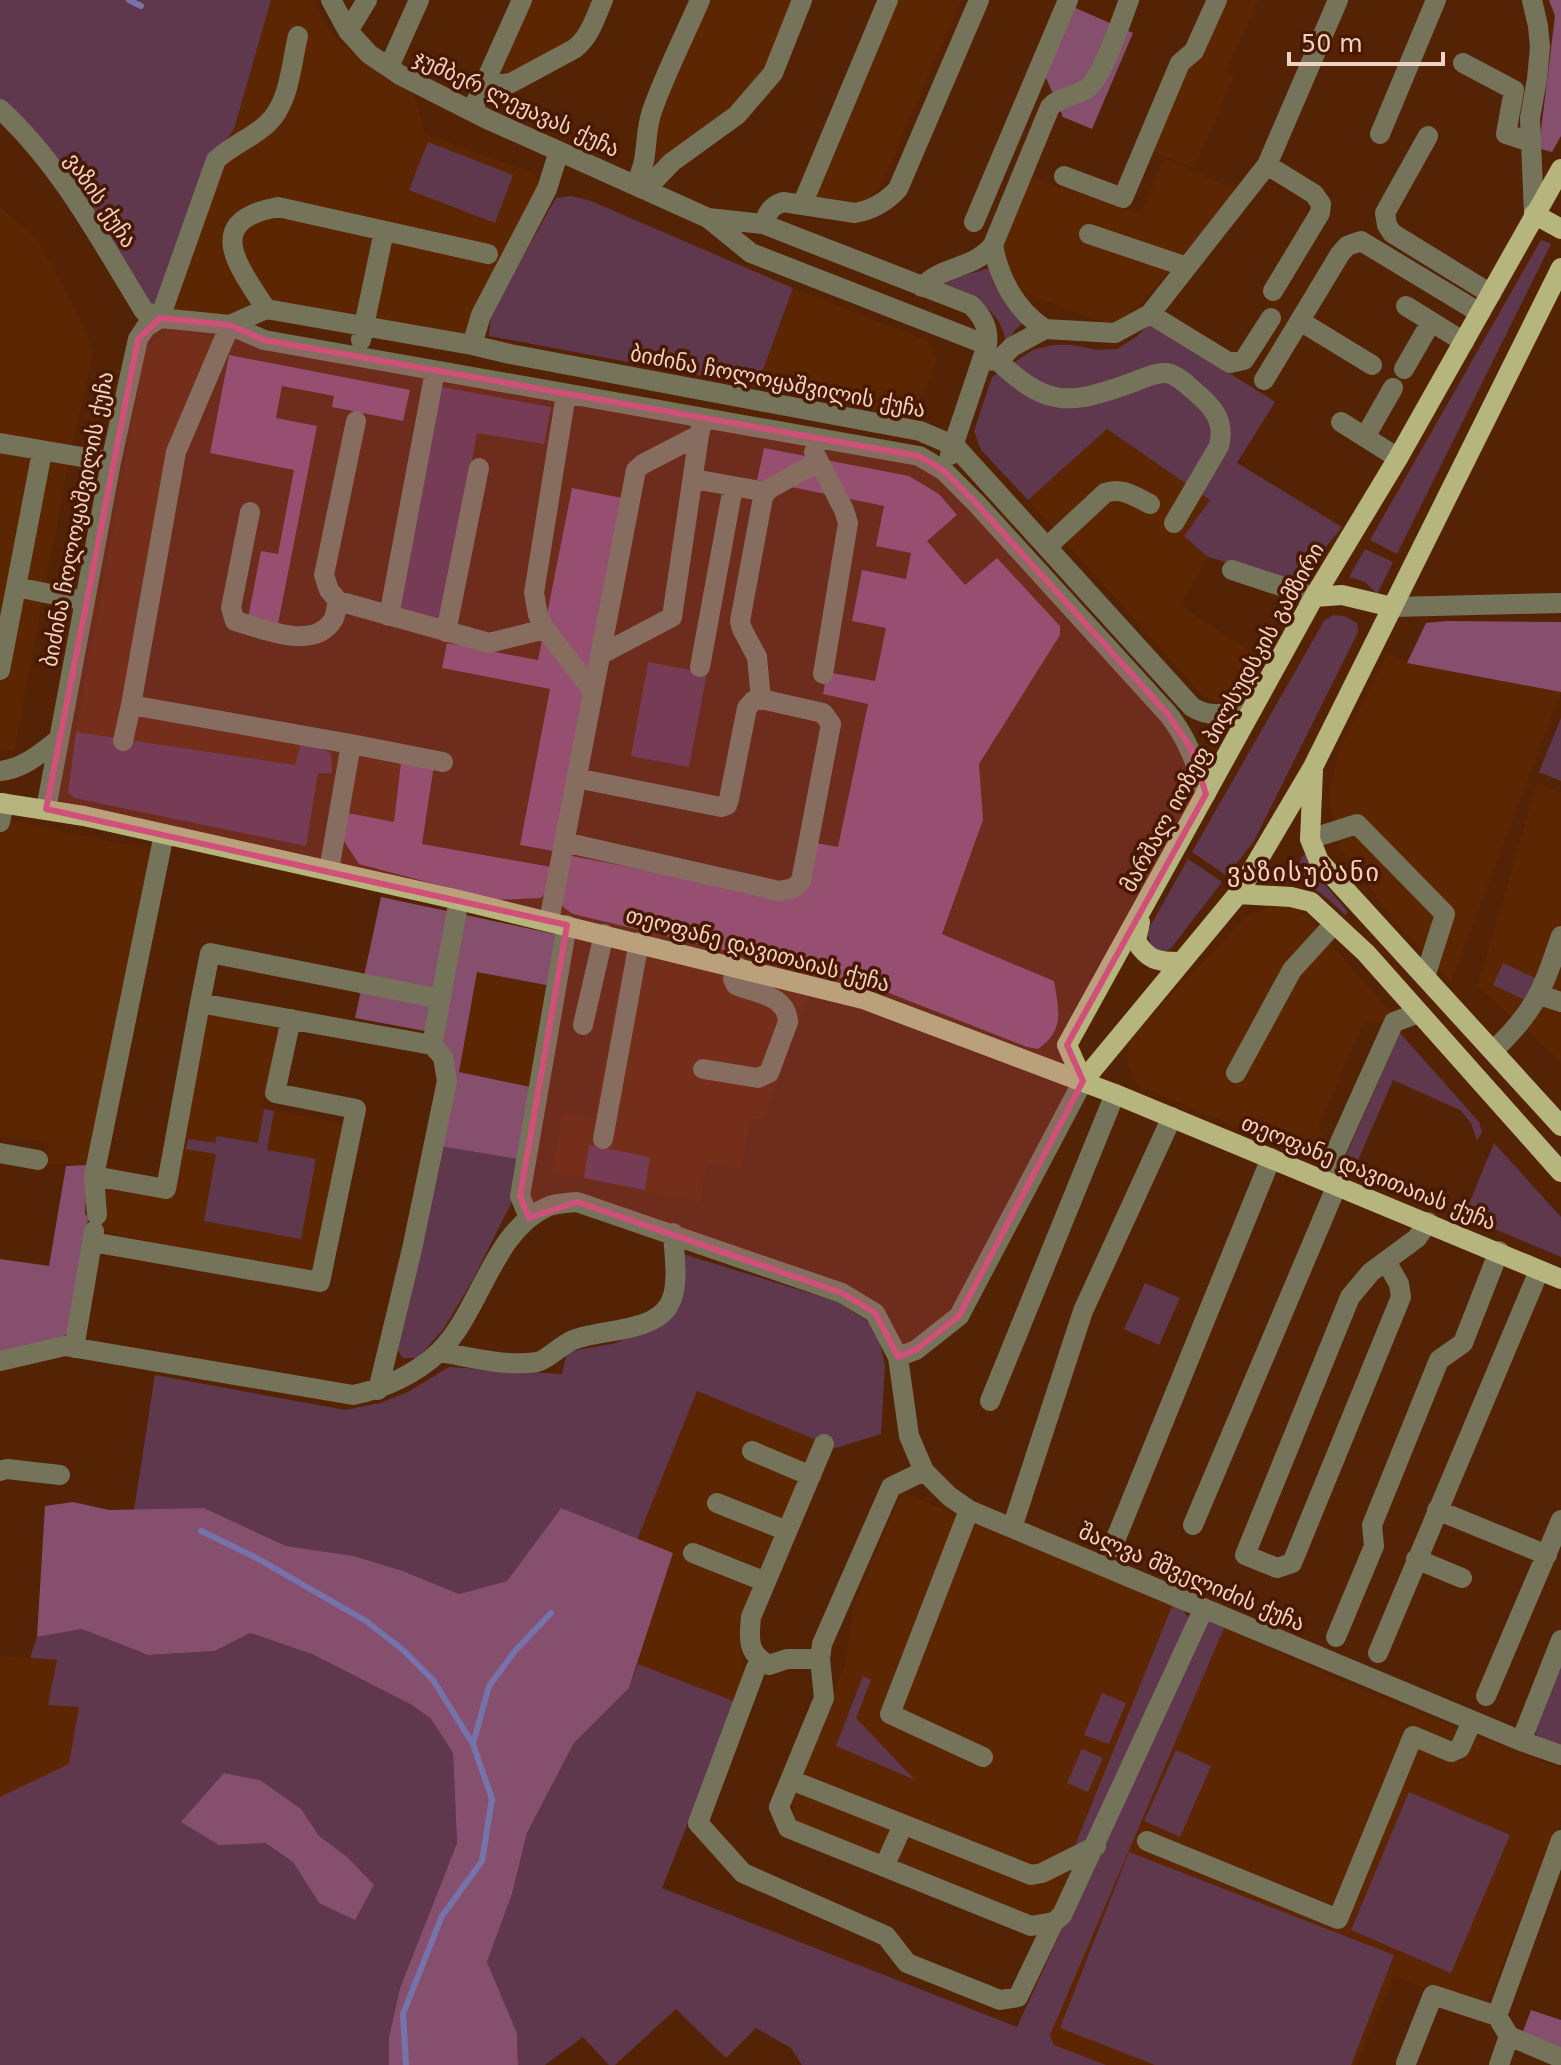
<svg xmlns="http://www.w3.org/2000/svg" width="1561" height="2065" viewBox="0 0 1561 2065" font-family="'DejaVu Sans','Noto Sans Georgian',sans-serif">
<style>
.built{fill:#5d2603;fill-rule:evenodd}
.green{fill:#60384e;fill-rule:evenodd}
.forest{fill:#874f6e}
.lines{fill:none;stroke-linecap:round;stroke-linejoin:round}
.stream{stroke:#7672aa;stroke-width:6}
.minor{stroke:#75745a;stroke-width:20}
.major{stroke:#b6b57e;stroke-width:20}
.marked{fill:#d0507a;fill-opacity:0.2;stroke:#d0507a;stroke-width:6;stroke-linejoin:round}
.labels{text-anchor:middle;stroke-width:7;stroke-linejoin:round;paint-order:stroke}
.street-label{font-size:22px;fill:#f0d1c2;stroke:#481800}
.quarter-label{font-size:26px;letter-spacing:2px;fill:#f0d1c2;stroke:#481800}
</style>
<rect width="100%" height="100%" fill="#542306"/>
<path class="built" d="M271,0H314L327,28L340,43L415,97L425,134L534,173L539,182L536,197L472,340L267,300L226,317L159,311L211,161L234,129Z
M525,0H592L579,29L555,55L515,75L495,66Z
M705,0H794L768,63L735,112L660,164L652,163L656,111Z
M893,0H961L881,185L860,206L809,201Z
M1221,0H1258L1226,71L1235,75L1194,168L1148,150Z
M1164,158L1238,191L1119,328L1018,291L1000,244L1030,177L1141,214Z
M0,207L38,241L80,318L93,352L70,454L14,752L0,749Z
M793,288L928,341L937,362L916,407L906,416L757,386Z
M167,332H187L219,338L176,438L120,738L76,732L143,362L147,347L154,340Z
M1107,429L1211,500L1184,536L1208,557L1180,605L1248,650L1241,690L1231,697L1218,702L1204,697L1028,500Z
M1388,654L1407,663L1561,692L1451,982L1393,919L1340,847L1329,800L1338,752Z
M138,711L302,740L296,765L132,740Z
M364,752L402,758L394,822L343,812L355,758Z
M1537,783L1561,793V1062L1478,986Z
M0,818L152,850L88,1165L46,1164L49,1142L0,1136Z
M1273,906H1286L1300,911L1311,921L1390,1012L1383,1023L1364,1021L1319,1126L1326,1149L1321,1162L1139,1086L1132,1076L1128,1061V1047L1136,1032L1249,915Z
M625,949L810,993L764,1120L752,1118L740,1169L707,1162L700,1203L552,1172L563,1112L594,1118Z
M477,972L551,986L535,1088L459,1072Z
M208,1007L281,1022L263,1108L348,1125L317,1275L96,1230L103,1181L169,1194ZM264,1110L267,1150L216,1154L186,1148L188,1139L216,1144L218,1136L258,1143Z
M697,1391L820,1441L739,1627L743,1678L736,1702L638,1664L673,1553L637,1540Z
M902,1492L1173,1604L1076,1844L1089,1842L1058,1910L1039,1919L795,1821L791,1796L844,1668L855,1602ZM863,1677L871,1680L855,1718L913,1779L836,1746Z
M1224,1628L1369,1693L1561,1769V1819L1484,2009L1394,1976L1356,2065H1106L1054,2045L1050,2035L1054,2022Z
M0,1656L57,1660L80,1707L69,1765L0,1797Z"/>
<path class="green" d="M0,0H271L234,129L211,161L159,311L148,307L0,105Z
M428,142L513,175L495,223L409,190Z
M571,196L591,201L793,288L757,386L489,336L491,313L556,198Z
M1541,240L1551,244L1397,554L1370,540Z
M989,268C992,290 1010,307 1025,321L1015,330L1006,344C1002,308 972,297 942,285L949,280Z
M1150,323L1275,402L1237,463L1342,527L1297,582L1208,557L1184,536L1210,500L1107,429L1028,500L981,450L974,431L992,377L1033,350L1053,345H1072L1098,350L1117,349L1136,337Z
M436,386L551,407L544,444L477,433L442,623L394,614Z
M1365,549L1393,562L1377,594L1365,582L1349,577Z
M1333,615L1344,616L1357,623L1358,632L1254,841L1227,876L1192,852L1324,621Z
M648,662L707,673L689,767L631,756Z
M1561,718V781L1539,772Z
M76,732L295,765L302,740L331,753L332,773H318L306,846L74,798L68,793Z
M1306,851L1322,881L1348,912L1345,915C1328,898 1313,884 1290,878Z
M1188,859L1222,882L1172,947L1166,952L1152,948L1147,932Z
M1503,963L1537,979L1527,1001L1493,985Z
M1400,1033L1479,1122L1482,1132L1477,1141L1471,1123L1460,1110L1393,1080L1358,1160L1346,1155Z
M264,1109L274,1111L267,1150L316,1159L301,1239L204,1221L216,1154L186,1149L188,1139L215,1143L217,1136L258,1143Z
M1494,1143L1561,1217V1257L1464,1216Z
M589,1145L650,1157L645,1190L584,1178Z
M439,1146L524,1160L520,1186L471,1283L444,1328L418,1358H403L396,1348Z
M683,1254L838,1302L870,1323L879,1339L885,1365L881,1434L836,1448L697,1391L637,1540L561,1508L507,1581L459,1594L403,1571L354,1556L286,1546L204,1508L134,1510L155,1375L345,1410L380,1403L408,1392L449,1367L562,1374L567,1352L616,1343L673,1315Z
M1145,1283L1180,1298L1159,1345L1124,1329Z
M1173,1604L1180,1606L1191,1621L1089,1842L1075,1845Z
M1205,1619L1224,1628L1050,2035L1054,2045L1106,2065H802L791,2048L756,2028L726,2058L676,2009L615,2065H609L583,2037L545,2065H518L517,2033L487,1962L512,1894L527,1833L574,1743L629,1688L638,1664L736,1702L662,1888L1017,2027Z
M82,1629L148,1655L215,1651L250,1633L312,1654L412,1705L431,1719L453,1753L457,1843L400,1988L389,2037V2065H0V1797L69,1764L79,1707L48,1705L57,1660L30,1658L37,1637ZM224,1773L260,1780L300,1809L319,1837L347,1857L319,1903L293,1862L264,1843Z
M1561,1658V1747L1537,1736L1533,1726Z
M863,1676L871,1680L856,1718L915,1780L836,1746Z
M1102,1693L1126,1703L1109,1744L1084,1735Z
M1082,1749L1103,1758L1088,1792L1067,1783Z
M1176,1750L1211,1766L1180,1837L1144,1821Z
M1409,1792L1510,1835L1451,1973L1351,1930Z
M1129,1852L1394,1955L1351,2065H1155L1060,2028Z"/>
<path class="forest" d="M1549,0H1561V136L1552,152L1541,149L1540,138L1555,16Z
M1071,6L1133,33L1092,129L1063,117L1043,71Z
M229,355L410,390L403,421L332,407L334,396L282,386L276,418L317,426L278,624L248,618L261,551L278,554L294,470L210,453Z
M764,448L909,476L939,494L957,515L927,541L965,585L997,558L1060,626V635L979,764L983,820L942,934L1054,981C1059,1010 1065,1030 1038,1049L1027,1047L866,984L573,914L564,908L558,899L567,855L789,898L811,842L838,847L868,704L823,694L827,672L875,681L886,628L852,621L862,570L906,579L911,553L876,546L884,506L757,480Z
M572,488L622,498L553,851L520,845L550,689L442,668L447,643L538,660Z
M1447,621L1561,622V692L1407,663L1426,623Z
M403,746L436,752L422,844L551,867L549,888L541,898L495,900L359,864L342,838L343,812L394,822Z
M381,897L559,935L551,986L477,972L459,1072L535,1088L524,1160L439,1146L436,1033L355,1018Z
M88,1165L85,1213L88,1219L74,1313L71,1328L59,1343L0,1353V1259L49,1266L66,1166Z
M73,1502L109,1510L204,1508L286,1546L354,1556L403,1571L459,1594L507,1581L561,1508L673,1553L629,1688L574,1743L527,1833L512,1894L487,1962L517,2033L518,2065H389V2037L400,1988L457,1843L453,1753L431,1719L412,1705L312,1654L250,1633L215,1651L148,1655L82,1629L37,1637L45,1506Z
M224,1773L260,1780L301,1809L319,1836L347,1857L374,1885L355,1920L319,1903L293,1862L265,1843L219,1845L181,1822Z
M1531,2010L1561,2020V2049L1522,2034Z"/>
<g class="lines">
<path class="stream" d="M129,0L141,6
M201,1531L255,1557L366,1621L403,1650L433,1680L473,1744L492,1799L482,1861L442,1916L403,2014L406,2065
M473,1744L489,1686L515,1651L551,1613"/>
<path class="minor" d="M331,0L348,31L369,54L400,75L487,119L708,218L751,253L987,345
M1532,0L1538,26L1540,47L1537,79L1530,118L1534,214
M348,31L367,0
M1463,63L1514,90L1506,134L1531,142
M389,67L419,0
M485,81L494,85L511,83L574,49C590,37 595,18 603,0
M0,109C61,165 101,241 144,311L160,318L216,160C232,145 252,138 267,124C290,103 291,64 298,36
M472,111L522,0
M1380,134L1436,0
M1428,136L1385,213L1387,225L1392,233L1491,294
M1267,165L1314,194L1321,204L1320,213L1273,291
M1064,176L1123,198L1180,63L1194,51L1217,0
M635,185C650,159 643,137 652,111C665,74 684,37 700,0
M645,190L672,162L737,115L773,73L802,0
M802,205L888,0
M708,218L763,224L971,305C983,317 989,328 987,345L950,455
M974,222L1068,0
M763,224C768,212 771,206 783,202L855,213C872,210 886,202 898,189L979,0
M1089,234L1187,267
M993,245C999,279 1016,310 1045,329
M922,287C944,264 973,270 993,245L1050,107C1061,95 1077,97 1089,87C1104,73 1121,21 1129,0
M1406,306L1464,342
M266,309C239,267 201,221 278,207L488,254
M1150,314L1230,363L1244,360L1271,318
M1300,321L1372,365
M230,325L266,309L472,345L510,354L920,431L955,446L1192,707C1213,720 1230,712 1253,708
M230,325L176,452L131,705L351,744L329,870
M361,340L384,231
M472,345L481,315L547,189L559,151
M983,360L998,361L1012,347L1045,329L1115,333L1150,314L1267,165L1338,0
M998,361C1048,408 1069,405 1131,383C1142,379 1155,372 1167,373C1177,375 1185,383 1192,389C1211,405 1226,419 1219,446L1174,523
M1404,369L1431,322
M1264,380L1340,254L1347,246L1361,241L1480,313
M356,421L324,575L329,590L338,601L489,643L545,629L593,691
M1341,422L1398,458
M1365,437L1393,388
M0,443L111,462
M814,452L844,510L848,523L823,674
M694,479L766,492
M250,512L231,608L235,621C262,628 313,652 333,620C336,616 336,607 338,601
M1047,547L1105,493C1122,487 1134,496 1150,504
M1232,570L1314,597
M16,587L85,601
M1392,607L1561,603
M389,616L435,371
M545,629L538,615L534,593L566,394
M446,632L479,468
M600,655L672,617L699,435
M700,667L733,487
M0,670L42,452
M761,699L757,657L742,629L740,621L763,497L769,489L818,462
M123,741L131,705
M351,744L443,762
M0,771C23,769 41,753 59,739
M46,809L111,462L138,339L146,327L160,318L230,325L264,340L919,456L943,470L977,504L1168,714C1188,739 1196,764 1206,794
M0,822L4,803
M1310,839L1357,824L1445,914L1425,977
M564,842L779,891L794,888L801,881L831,724L823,713L761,699L753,701L747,708L729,799L727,805L721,807L576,778
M549,921L636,470L643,464L699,435L703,419
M1540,995L1561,1002
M200,1003L210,953L441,999
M583,1025L604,934
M1493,1051C1536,1010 1542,991 1561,936
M703,1069L758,1078L769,1073L788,1022C787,995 757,994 736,985L733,979L737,966
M1236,1073L1292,970L1334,924
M603,1139L639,942
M0,1153L38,1160
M94,1176L166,1189L200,1003L432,1045L459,900
M1323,1180L1394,1022L1419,1013
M97,1215L94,1176L164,834
M529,1218L520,1196L567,925
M92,1242L320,1282L356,1109L275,1093L291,1019
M1386,1261L1399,1284L1401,1297L1292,1563L1277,1568L1245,1555L1350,1297L1371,1272L1417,1238L1428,1222
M74,1348L94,1231
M439,1352C470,1357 505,1367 537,1362C547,1360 561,1345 573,1340C599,1329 653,1333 669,1305C680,1286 674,1255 673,1233
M898,1357L916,1350L959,1316L1083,1081
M0,1361L65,1346L353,1395C383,1389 416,1374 439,1352C481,1311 492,1232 547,1207C556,1203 568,1203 577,1202L842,1293L875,1313L898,1357L909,1436L924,1471L949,1496L969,1510L1521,1741L1561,1755
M378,1390L412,1249L447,1081L443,1057L432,1045
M990,1401L1115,1094
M752,1451L811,1476
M0,1471L7,1469L60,1475
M924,1471L891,1487L822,1644L820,1659L824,1698L779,1807L788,1828L1031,1926L1054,1922L1062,1915L1204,1608
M717,1503L787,1531
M969,1510L890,1714L983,1757
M1437,1510L1547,1555
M1193,1525L1337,1185
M1012,1528L1083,1311L1172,1117
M1112,1548L1271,1158
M693,1553L766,1582
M1416,1559L1462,1578
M1336,1637L1374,1546L1372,1525L1439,1360L1463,1343L1499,1251
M1378,1653L1539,1271
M820,1659H787L769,1665C747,1653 749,1640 751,1617L824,1444
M762,1662L756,1668L698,1823L743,1873L886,1936L907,1963L1000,2000L1018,1997L1054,1922
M1486,1696L1561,1520
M1521,1741L1561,1640
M791,1780L1031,1875L1042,1873L1096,1846
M1561,1840L1497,2016L1509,2036L1561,2058
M1147,1841L1338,1919L1413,1736L1451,1752L1460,1748L1472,1721
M884,1867L903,1825
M1406,2063L1433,1995L1497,2016
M1499,2065L1509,2036"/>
<path class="major" d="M1534,214L1561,229
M1314,597L1342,595L1392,607
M1313,771L1310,839L1319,861L1561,1126
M0,803L84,816L459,900L863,999L1115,1094L1561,1279
M1238,894L1291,897L1311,902L1366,953L1561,1172
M1140,922L1136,941C1148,960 1157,962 1179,962
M1083,1081L1067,1045L1314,597L1398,458L1561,169
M1083,1081L1238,894L1313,767L1561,268"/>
</g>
<path class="marked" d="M160,318L230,325L264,340L919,456L943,470L977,504L1168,714L1191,748L1206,794L1067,1045L1083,1081L959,1316L916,1350L898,1357L875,1313L842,1293L577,1202L529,1218L520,1196L567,925L46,809L138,339Z"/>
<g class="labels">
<g class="street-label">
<text transform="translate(517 103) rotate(25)" y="8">ჯუმბერ ლეჟავას ქუჩა</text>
<text transform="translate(101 200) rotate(56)" y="8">ვაზის ქუჩა</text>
<text transform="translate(778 381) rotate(11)" y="8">ბიძინა ჩოლოყაშვილის ქუჩა</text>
<text transform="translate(77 519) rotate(-79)" y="8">ბიძინა ჩოლოყაშვილის ქუჩა</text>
<text transform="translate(1222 717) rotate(-61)" y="8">მარშალ იოზეფ პილსუდსკის გამზირი</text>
<text transform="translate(758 949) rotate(15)" y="8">თეოფანე დავითაიას ქუჩა</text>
<text transform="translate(1369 1172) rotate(22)" y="8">თეოფანე დავითაიას ქუჩა</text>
<text transform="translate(1192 1577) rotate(23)" y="8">შალვა მშველიძის ქუჩა</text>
</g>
<g class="quarter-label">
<text x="1304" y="881">ვაზისუბანი</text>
</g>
</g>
<path d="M1289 52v12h154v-12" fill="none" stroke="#f0d1c2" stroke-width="4"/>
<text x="1301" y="52" font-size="24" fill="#f0d1c2" stroke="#481800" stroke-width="6" paint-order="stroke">50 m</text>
</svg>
